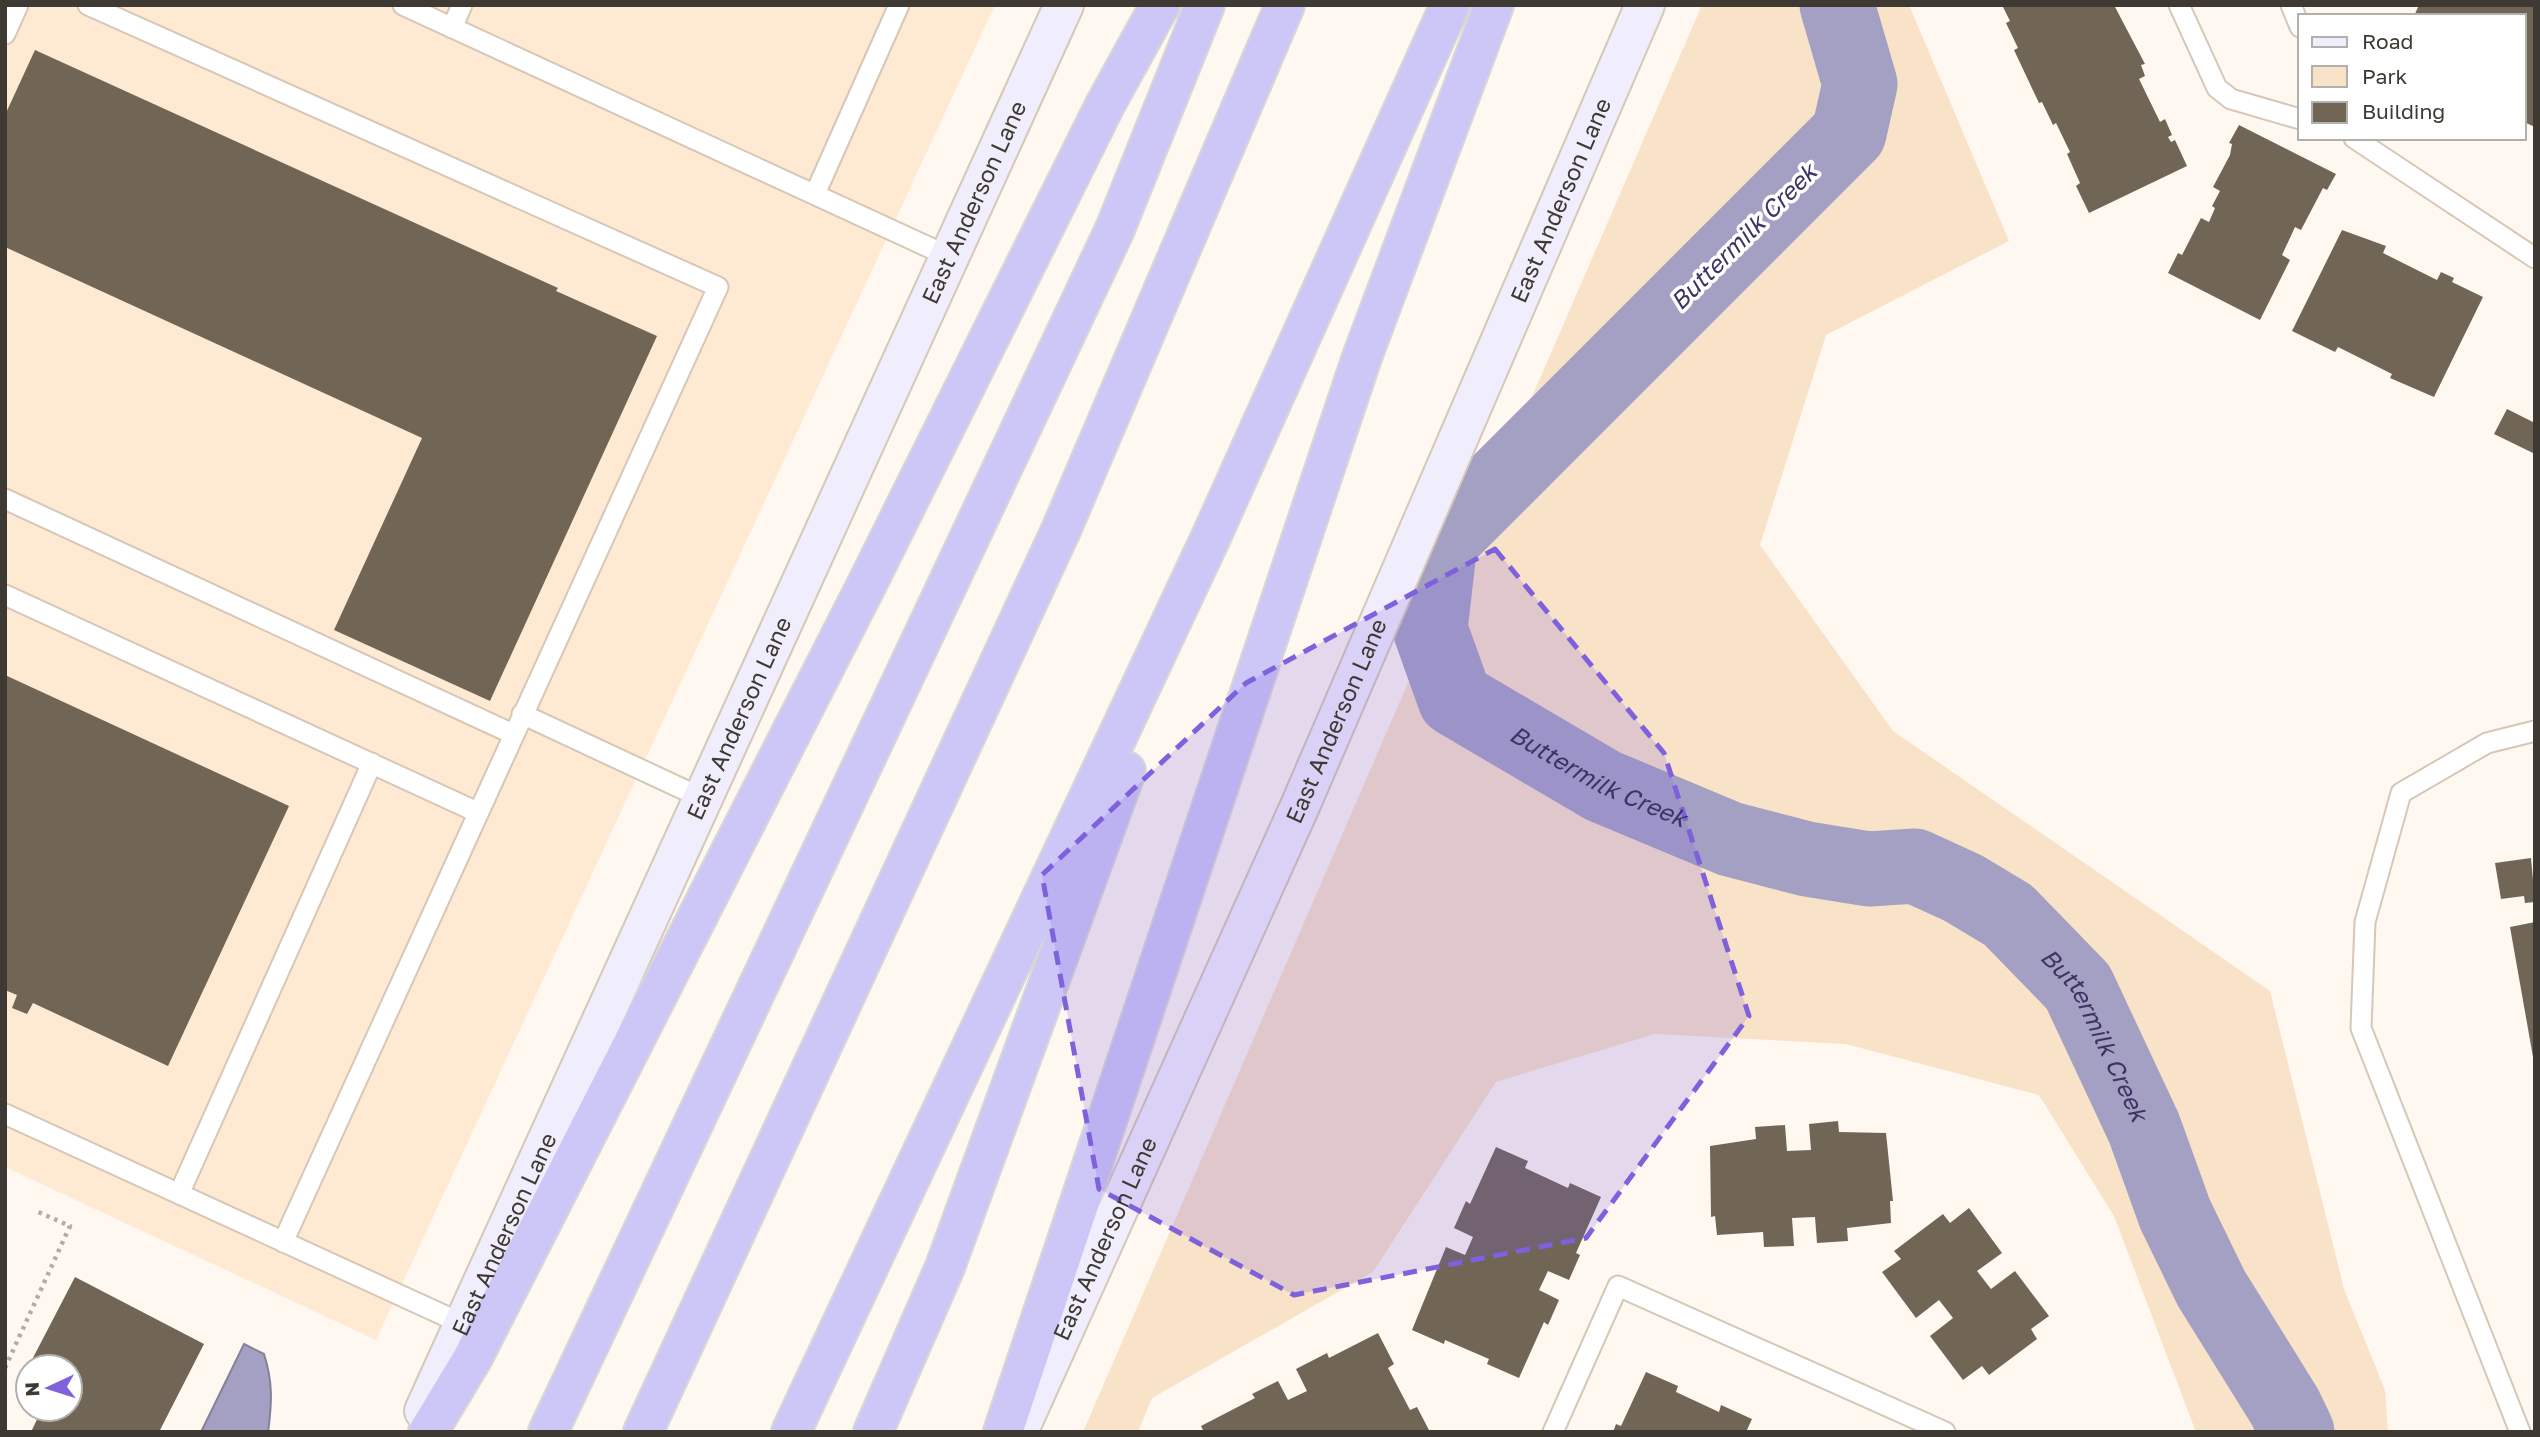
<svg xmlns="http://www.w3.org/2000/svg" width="2540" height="1437" viewBox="0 0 2540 1437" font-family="'Golos Text',sans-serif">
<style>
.built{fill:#feead2}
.green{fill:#f8e2c8}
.water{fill:#a4a0c3;stroke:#858198;stroke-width:2}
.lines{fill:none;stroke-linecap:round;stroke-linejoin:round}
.river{stroke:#a4a0c3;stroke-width:75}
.building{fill:#716556}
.service-casing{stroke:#d6c7b7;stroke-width:23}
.secondary-casing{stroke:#d6c7b7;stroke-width:42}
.motorway-casing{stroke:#d8d7d6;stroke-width:42}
.path{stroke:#b1aca5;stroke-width:4.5;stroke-dasharray:3.5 5;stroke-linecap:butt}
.service{stroke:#fff;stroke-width:19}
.secondary{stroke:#f0eefd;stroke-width:38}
.motorway{stroke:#cdc7f7;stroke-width:38}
.marked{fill:#7f61dc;fill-opacity:0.2;stroke:#7f61dc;stroke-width:5;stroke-dasharray:14 9;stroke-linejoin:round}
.labels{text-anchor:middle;stroke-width:7;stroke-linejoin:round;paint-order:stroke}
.street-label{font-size:23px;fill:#3e3932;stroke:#fff}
.water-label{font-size:24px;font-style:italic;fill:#3e3464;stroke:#fff}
</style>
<rect width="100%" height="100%" fill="#fef8f1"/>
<path class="built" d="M5,5H995L376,1340L5,1167Z"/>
<path class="green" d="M1702,5H1909L2009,241L1826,335L1760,545L1893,731L2270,991L2344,1289L2385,1390L2388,1432H2196L2114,1216L2039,1095L1846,1044L1655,1034L1496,1082L1373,1272L1152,1398L1138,1432H1083Z"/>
<path class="water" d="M244,1344L264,1354C273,1382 272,1403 268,1432H201Z"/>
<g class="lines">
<path class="river" id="s1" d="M1837,5L1860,84L1849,133L1440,542L1430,629L1455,699L1603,786L1730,839L1807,859L1869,869L1915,866L1963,888L2008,915L2078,987L2144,1128L2175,1214L2211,1288L2285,1407L2297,1432"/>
</g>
<path class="building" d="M2002,5H2114L2145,64L2141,65L2145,76L2139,79L2160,122L2165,119L2172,135L2168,137L2171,142L2175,140L2187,166L2089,213L2076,186L2080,183L2067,154L2070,152L2056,123L2053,125L2042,102L2039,103L2014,50L2018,48L2006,23L2010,21Z
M2419,5L2535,6V127L2524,122V16H2414Z
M35,50L558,288L556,291L657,336L490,701L334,630L422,438L5,247V115Z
M2239,125L2336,174L2327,190L2323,188L2301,230L2295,227L2282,255L2290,260L2260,320L2168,273L2178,253L2182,255L2201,218L2209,222L2215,208L2212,206L2220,191L2213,187L2230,155L2232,144L2229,143Z
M2342,230L2386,246L2383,253L2437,280L2441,272L2454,278L2452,282L2483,297L2434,397L2390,378L2392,374L2338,347L2335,352L2292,331Z
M2507,409L2535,423V454L2494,434Z
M5,675L289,806L168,1066L33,1003L27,1014L12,1008L17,995L5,990Z
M2531,858L2535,902L2525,903L2524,896L2501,899L2495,863Z
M2535,922V1057H2533L2510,927Z
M1838,1121L1839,1132L1886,1133L1893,1201H1890L1891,1223L1847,1228L1848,1241L1817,1243L1815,1217L1792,1218L1794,1246L1764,1247L1763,1232L1717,1235L1715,1216L1711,1217L1710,1146L1756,1139L1755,1127L1785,1125L1787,1151L1811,1150L1809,1124Z
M1496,1147L1528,1161L1525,1168L1568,1188L1570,1183L1601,1197L1576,1253L1580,1255L1569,1280L1548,1271L1539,1290L1559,1300L1548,1325L1544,1322L1519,1378L1487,1364L1489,1359L1445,1340L1444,1344L1412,1330L1446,1247L1465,1255L1473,1237L1454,1228L1466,1201L1470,1204Z
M1969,1208L2002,1253L1977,1271L1991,1289L2015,1271L2049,1316L2031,1329L2037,1339L1989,1375L1982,1366L1963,1380L1930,1336L1953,1318L1939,1300L1916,1318L1882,1272L1901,1259L1894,1251L1943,1214L1950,1223Z
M75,1277L204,1344L159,1432H31L42,1409H70V1367H28V1379L23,1377Z
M1378,1333L1394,1364L1388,1368L1410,1410L1417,1407L1430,1432H1204L1201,1426L1255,1398L1252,1394L1278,1381L1288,1400L1307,1391L1296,1369L1327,1353L1329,1358Z
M1646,1372L1678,1386L1676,1392L1719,1412L1721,1405L1752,1419L1746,1432H1613L1616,1424L1621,1426Z"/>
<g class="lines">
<g class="service-casing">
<path id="service" d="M88,5L718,287L283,1242
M403,5L950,257
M2179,5L2217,88L2231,99L2300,119
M2291,5L2300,27
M452,28L462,5
M5,34L18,5
M2354,138L2535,258
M815,194L899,5
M5,499L513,734
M5,595L477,812
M522,714L704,799
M5,1114L465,1325
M179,1194L372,763
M1553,1432L1618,1286L1945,1432
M2520,1432L2361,1028L2365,922L2401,793L2487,743L2535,731"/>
</g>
<g class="secondary-casing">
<g id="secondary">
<path id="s2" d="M424,1411L1064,5"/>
<path id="s3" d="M1018,1432L1300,806L1645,5"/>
</g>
</g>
<g class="motorway-casing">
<path id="motorway" d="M428,1432L472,1359L867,584L1105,105L1160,5
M548,1432L1115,229L1205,5
M643,1432L1061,530L1285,5
M791,1432L1211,537L1450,5
M873,1432L945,1267L1126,771
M1003,1432L1362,357L1494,5"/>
</g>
<path class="path" d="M5,1368L70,1226L36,1211"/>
<use href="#service" class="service"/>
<use href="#secondary" class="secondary"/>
<use href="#motorway" class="motorway"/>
</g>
<path class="marked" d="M1495,549L1664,753L1749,1016L1586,1238L1294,1295L1099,1189L1042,875L1246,683Z"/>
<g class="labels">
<g class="street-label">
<text dy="8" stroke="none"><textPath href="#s3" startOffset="1346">East Anderson Lane</textPath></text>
<text dy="8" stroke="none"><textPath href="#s2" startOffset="1328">East Anderson Lane</textPath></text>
<text dy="8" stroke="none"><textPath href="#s2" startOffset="761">East Anderson Lane</textPath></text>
<text dy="8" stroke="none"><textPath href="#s3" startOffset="779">East Anderson Lane</textPath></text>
<text dy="8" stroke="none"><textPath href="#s2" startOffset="194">East Anderson Lane</textPath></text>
<text dy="8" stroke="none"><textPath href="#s3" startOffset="212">East Anderson Lane</textPath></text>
</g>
<g class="water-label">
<text transform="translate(1744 237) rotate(-45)" y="8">Buttermilk Creek</text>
<text dy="8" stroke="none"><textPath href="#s1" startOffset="1036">Buttermilk Creek</textPath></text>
<text dy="8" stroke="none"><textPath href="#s1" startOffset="1626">Buttermilk Creek</textPath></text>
</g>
</g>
<rect width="2540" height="1437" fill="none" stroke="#3e3932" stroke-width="14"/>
<rect x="2298" y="14" width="228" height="126" fill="#ffffff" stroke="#b2b0ad" stroke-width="2"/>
<rect x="2312" y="37" width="35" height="10" fill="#f0eefd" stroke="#b2b0ad" stroke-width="2"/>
<text x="2362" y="49" font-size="21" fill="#3e3932">Road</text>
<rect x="2312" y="66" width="35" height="21" fill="#f8e2c8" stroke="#b2b0ad" stroke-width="2"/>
<text x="2362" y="84" font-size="21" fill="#3e3932">Park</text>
<rect x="2312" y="102" width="35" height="21" fill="#716556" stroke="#b2b0ad" stroke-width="2"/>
<text x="2362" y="119" font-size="21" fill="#3e3932">Building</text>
<g transform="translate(49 1388) rotate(266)"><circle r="33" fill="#ffffff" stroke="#b2b0ad" stroke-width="2"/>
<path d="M0-5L12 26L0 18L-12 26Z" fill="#7f61dc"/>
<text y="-10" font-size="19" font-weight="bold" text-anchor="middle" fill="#3e3932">N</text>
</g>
</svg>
